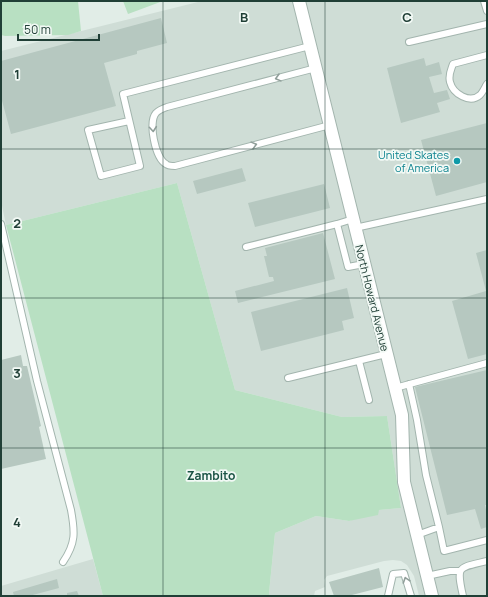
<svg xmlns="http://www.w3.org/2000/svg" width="488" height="597" viewBox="0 0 488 597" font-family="Manrope,sans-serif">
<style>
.built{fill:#cfddd6}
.green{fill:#b8e0c2}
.building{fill:#b6c8c0}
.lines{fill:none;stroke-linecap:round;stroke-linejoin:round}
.service-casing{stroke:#a3b5ae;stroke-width:8}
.tertiary-casing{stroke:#a3b5ae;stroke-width:14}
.service{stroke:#fff;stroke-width:6}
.tertiary{stroke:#fff;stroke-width:12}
.oneway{stroke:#909f9a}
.grid{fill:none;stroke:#203f36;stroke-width:1;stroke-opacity:0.55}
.culture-dot{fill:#0f9aa8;stroke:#f2f9f5;stroke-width:1.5}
.labels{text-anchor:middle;stroke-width:3.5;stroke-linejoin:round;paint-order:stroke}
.culture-label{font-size:11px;fill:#0d838f;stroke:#f2f9f5;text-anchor:end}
.street-label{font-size:11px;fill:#203f36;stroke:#f2f9f5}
.neighbourhood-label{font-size:12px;font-weight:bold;fill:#1a5344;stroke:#f2f9f5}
.grid-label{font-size:13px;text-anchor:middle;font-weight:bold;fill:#203f36;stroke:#f2f9f5;stroke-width:3.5;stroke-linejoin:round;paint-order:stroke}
</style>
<rect width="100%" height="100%" fill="#e1ede7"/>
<path class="built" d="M202,1H293L396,416L426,596H419L414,576L407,565L401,561L393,560L384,561L327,576L324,580L325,587L315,591L314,596H270L269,593L275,533L316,516L349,521L379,510L401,508L387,416L342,417L235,390L177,183L6,225L1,201V51Z
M305,1H487V596H438L410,482L407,414Z
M93,559L103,596H1V586Z"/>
<path class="green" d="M1,1H78L81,31L68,35L5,36L1,35Z
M123,1H163L128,14Z
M177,183L235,390L342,417L387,416L401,508L379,510L378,515L349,521L316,516L275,533L269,593L270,596H103L6,225Z"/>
<path class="building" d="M161,18L167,43L137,51V54L104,63L116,106L11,134L1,97V61Z
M424,58L426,66L439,62L442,74L429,77L434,93L447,90L450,99L437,103L440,112L401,123L387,68Z
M487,123V182L436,196L421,140Z
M242,168L246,181L197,194L193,181Z
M324,184L330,208L255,227L248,203Z
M323,233L335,279L238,303L235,291L274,281L273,277H269L264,256H267L265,248Z
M487,250V354L468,359L452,301L486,291L476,253Z
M347,288L354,318L342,321L344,330L261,351L251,312Z
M21,355L23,366H27L41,426L39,427L46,459L1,469V360Z
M487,370V505H485L487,514V527L481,529L475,509L447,515L415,387Z
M379,568L383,587L348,596H334L329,582Z
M57,579L59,588L29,596H14L13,592Z
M77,591L79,596H67V593Z"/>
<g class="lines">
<g class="service-casing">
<path id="service" d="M484,1L487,11
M409,42L487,24
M487,55L453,64C451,70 448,75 450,82C453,94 470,104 480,95C483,92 485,87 487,84
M316,68L167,107C164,108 159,110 156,113C148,122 155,158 166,164C168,166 172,166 175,166L330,125
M129,121L88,130L101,176L140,166L123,94L310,46
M353,219L337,224L348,267L364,264
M1,224L37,381L71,510C75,532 76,543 63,562
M355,228L487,199
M246,247L337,224
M359,361L369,400
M288,378L386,354
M409,384L417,420L426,475L439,527
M395,388L487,363
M417,535L439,527L444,551L487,540
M427,576L450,571H460
M388,596L393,574L404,573L411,596
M463,596C456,565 458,568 487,561"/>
</g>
<g class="tertiary-casing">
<path id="tertiary" d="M299,1L402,415L404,482L432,596"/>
</g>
<use href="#service" class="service"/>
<use href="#tertiary" class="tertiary"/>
</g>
<defs><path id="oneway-chevron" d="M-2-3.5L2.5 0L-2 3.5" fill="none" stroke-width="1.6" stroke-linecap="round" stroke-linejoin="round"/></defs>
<g class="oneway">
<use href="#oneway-chevron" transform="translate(278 78) rotate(165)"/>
<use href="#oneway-chevron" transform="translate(153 129) rotate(85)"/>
<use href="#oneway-chevron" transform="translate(254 145) rotate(-15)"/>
<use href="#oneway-chevron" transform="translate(406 580) rotate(-108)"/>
</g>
<path class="grid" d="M163,1V596M325,1V596M1,149H487M1,298H487M1,448H487"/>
<circle class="culture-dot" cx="457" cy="161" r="4"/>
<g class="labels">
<g class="culture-label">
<text x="449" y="159">United Skates<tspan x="449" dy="13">of America</tspan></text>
</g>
<g class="street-label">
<text transform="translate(372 298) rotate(76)" y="4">North Howard Avenue</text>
</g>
<g class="neighbourhood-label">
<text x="211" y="480">Zambito</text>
</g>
</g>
<g class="grid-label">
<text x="244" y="22">B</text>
<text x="407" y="22">C</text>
<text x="17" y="79">1</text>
<text x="17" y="228">2</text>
<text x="17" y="378">3</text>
<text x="17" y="527">4</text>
</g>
<rect width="488" height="597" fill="none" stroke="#203f36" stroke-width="4"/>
<path d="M18 34v6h81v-6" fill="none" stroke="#203f36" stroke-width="2"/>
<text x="24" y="34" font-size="12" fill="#203f36" stroke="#f2f9f5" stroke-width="3" paint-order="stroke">50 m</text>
</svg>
